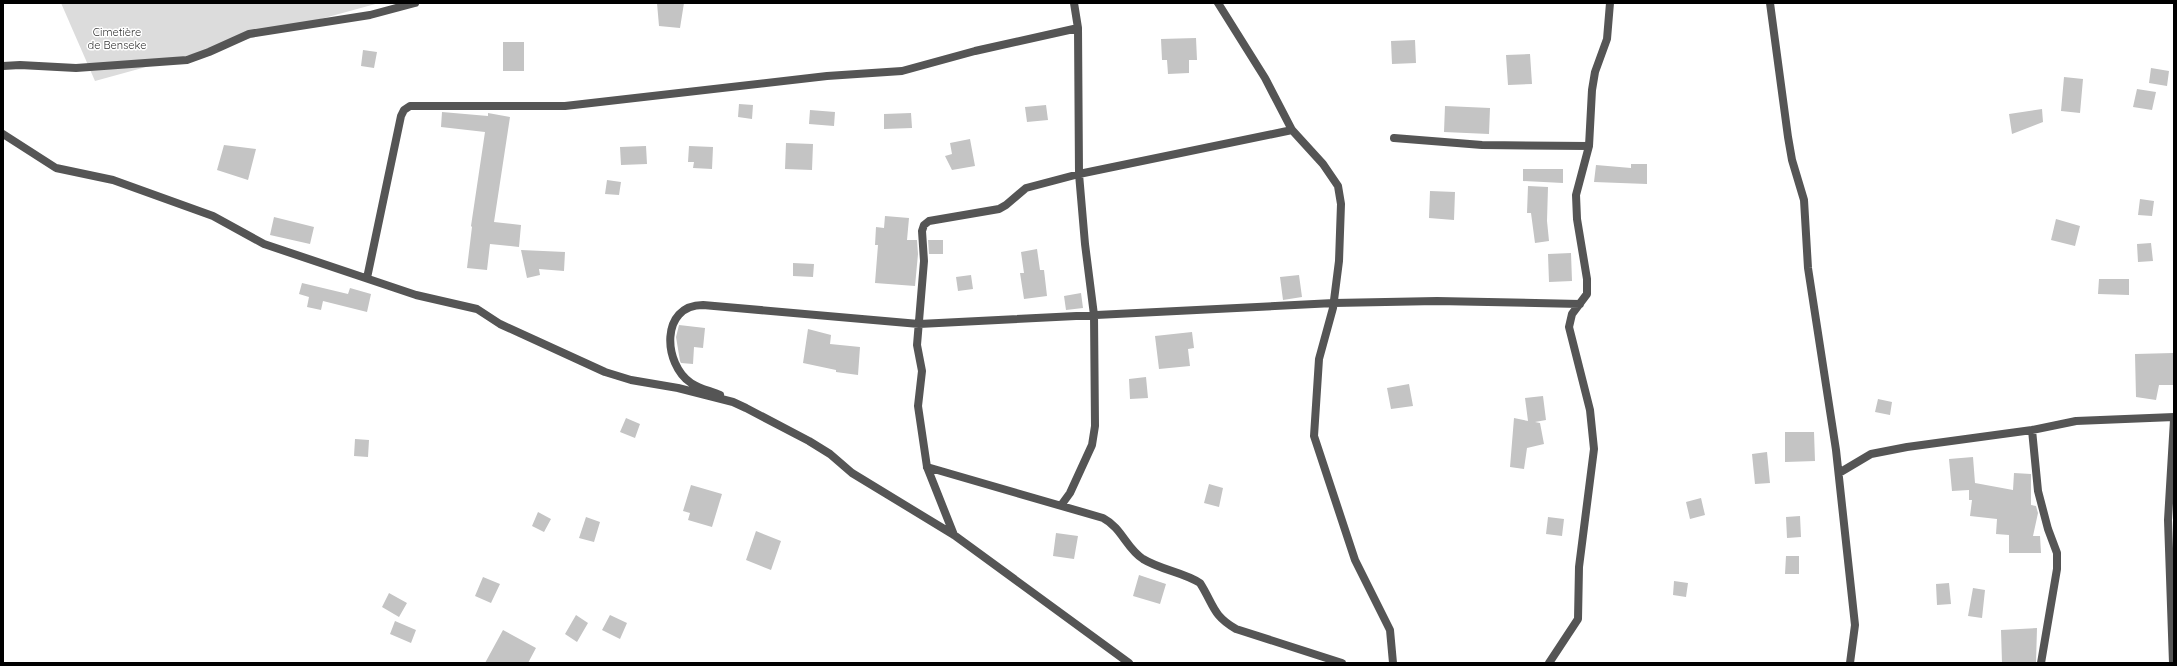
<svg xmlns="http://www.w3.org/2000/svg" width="2177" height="666" viewBox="0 0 2177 666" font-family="Quicksand,sans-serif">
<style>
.green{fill:#dcdcdc}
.building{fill:#c4c4c4}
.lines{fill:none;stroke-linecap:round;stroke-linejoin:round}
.street{stroke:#555;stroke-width:8}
.labels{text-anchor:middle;stroke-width:3;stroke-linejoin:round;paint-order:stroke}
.park-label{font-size:11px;fill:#333;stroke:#fff}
</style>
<rect width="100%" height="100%" fill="#fff"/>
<path class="green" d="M61,3H379L95,81Z"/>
<path class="building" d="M657,3H684L680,28L659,26Z
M1196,38L1197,60H1189V73L1168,74L1167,60H1162L1161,39Z
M1415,40L1416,63L1392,64L1391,41Z
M503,42H524V71H503Z
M363,50L377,52L374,68L361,66Z
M1530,54L1532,84L1508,85L1506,55Z
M2151,68L2169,71L2167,86L2149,83Z
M2064,77L2083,79L2080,113L2061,111Z
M2137,89L2156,92L2152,110L2133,107Z
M739,104L753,105L752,119L738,117Z
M1046,105L1048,120L1027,122L1025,107Z
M1445,106L1490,108L1489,134L1444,132Z
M2042,109L2043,122L2012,134L2009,114Z
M810,110L835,112L834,126L809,124Z
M442,112L488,116V113L510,117L494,222L521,225L519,247L490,244L487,270L467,268L472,227L471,226L485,132L441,127Z
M911,113L912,128L884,129V114Z
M970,139L975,166L952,170L945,156L952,154L950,143Z
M786,143L813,144L812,170L785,169Z
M224,145L256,149L248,180L217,170Z
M646,146L647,164L621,165L620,147Z
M689,146L713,147L712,169L693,168L694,162H688Z
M1631,164H1647V184L1594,182L1596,165L1631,168Z
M1523,169H1563V183L1523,181Z
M607,180L621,182L619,195L605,194Z
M1528,186L1548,187L1547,221L1549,241L1535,243L1531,213H1527Z
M1430,191L1455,192L1454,220L1429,218Z
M2140,199L2154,201L2152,216L2138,215Z
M885,216L909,218L907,240H917L918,254L915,286L875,283L878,245H875L876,227L884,228Z
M274,217L314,227L310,244L270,235Z
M2056,219L2080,226L2075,246L2051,240Z
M928,240H943V254H929Z
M2151,243L2153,261L2138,262L2137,244Z
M1037,249L1040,270H1044L1047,296L1024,299L1020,273H1024L1021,252Z
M521,250L565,252L564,271L539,269L540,275L527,278Z
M1571,253L1572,281L1549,282L1548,254Z
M793,263L814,264L813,277L793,276Z
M971,275L973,289L958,291L956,277Z
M1299,275L1302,297L1283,300L1280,277Z
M2099,279H2129V295L2098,294Z
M302,283L348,294L350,288L371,294L367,312L323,301L321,310L307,307L309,297L299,294Z
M1081,293L1083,308L1066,310L1064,296Z
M679,325L705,328L703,348L694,347L693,364L681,363L680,361L676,337Z
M808,329L831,335L830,344L860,347L858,375L836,372V370L803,363Z
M1192,332L1194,348L1188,349L1190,366L1159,369L1155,336Z
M2173,353L2174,385H2159L2156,400L2136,397L2135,354Z
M1146,377L1148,398L1130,399L1129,379Z
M1409,384L1413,406L1391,409L1387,388Z
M1543,396L1546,420L1535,422L1540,423L1544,444L1527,448L1524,469L1510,467L1514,418L1528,421L1525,398Z
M1878,399L1892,402L1890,415L1875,412Z
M626,418L640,424L635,438L620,432Z
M1785,432H1814L1815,461L1785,462Z
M355,439L369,440L368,457L354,456Z
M1767,452L1770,483L1755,484L1752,454Z
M1973,457L1975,483L2013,490L2014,473L2031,474V505L2036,506L2038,513L2033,536H2040L2041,553H2009V535L1996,534L1997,519L1970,516L1972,500H1969V490L1952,491L1949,459Z
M1209,484L1223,488L1219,507L1204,503Z
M691,485L722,494L712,527L688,520L690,513L683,511Z
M1701,498L1705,515L1690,519L1686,502Z
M538,512L551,519L544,532L532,526Z
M1800,516L1801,537L1787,538L1786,517Z
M586,517L600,522L594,542L579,538Z
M1548,517L1564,519L1562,536L1546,534Z
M756,531L781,541L771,570L746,560Z
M1056,533L1078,536L1074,559L1053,556Z
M1786,556H1799V574H1785Z
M1139,575L1166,584L1160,604L1133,596Z
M483,577L500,584L491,603L475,596Z
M1674,581L1688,583L1686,597L1673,595Z
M1949,583L1951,604L1937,605L1936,584Z
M1973,588L1985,590L1982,618L1968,616Z
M389,593L407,603L399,617L382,607Z
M576,615L588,623L577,642L565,634Z
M610,615L627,623L620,639L602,630Z
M395,621L416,630L411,643L390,634Z
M2037,628L2036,663H2002L2001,630Z
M503,630L536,648L528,663H485Z"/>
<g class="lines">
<path class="street" d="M1218,3L1265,78L1292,130L1323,164L1338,186L1341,204L1339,261L1333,308L1319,359L1314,436L1355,560L1390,630L1393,663
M1770,3L1788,137L1792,160L1804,200L1808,268L1836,450L1855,625L1850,663
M3,66L20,65L76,68L187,60L209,52L249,34L370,15L415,3
M3,134L56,168L113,180L213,216L264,244L416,295L477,309L500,324L605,372L631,380L678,388L733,402L746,408L809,441L830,454L852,473L954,535L1129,663
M1394,138L1482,145L1589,146
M367,278L401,116L404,110L410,106H565L827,76L902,71L975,51L1078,28
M720,395C711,391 700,389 691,383C663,364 660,305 703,305L919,324L1334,303L1437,301L1580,304
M2032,430L2038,491L2048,529L2057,553V569L2041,663
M927,467L1103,518C1122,528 1126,548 1143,559C1161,570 1183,572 1200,583C1214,605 1212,615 1236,629L1342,663
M1839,473L1871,454L1907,447L2032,430L2076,421L2174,417
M1062,504L1070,493L1092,445L1095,426L1094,315L1085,244L1079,174L1078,28L1074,3
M954,535L927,467L918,406L922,371L917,345L924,261L922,231L924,225L929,221L999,209L1006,205L1026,188L1079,174L1292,130
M1549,663L1578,619L1579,567L1594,449L1590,410L1569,327L1572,314L1587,294V279L1577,219L1576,195L1589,146L1592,90L1595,72L1607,39L1610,3
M2173,663L2168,520L2174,420"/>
</g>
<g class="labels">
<g class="park-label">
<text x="117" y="36">Cimetière<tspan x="117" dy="13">de Benseke</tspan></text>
</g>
</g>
<rect width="2177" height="666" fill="none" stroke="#000000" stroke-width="8"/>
</svg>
